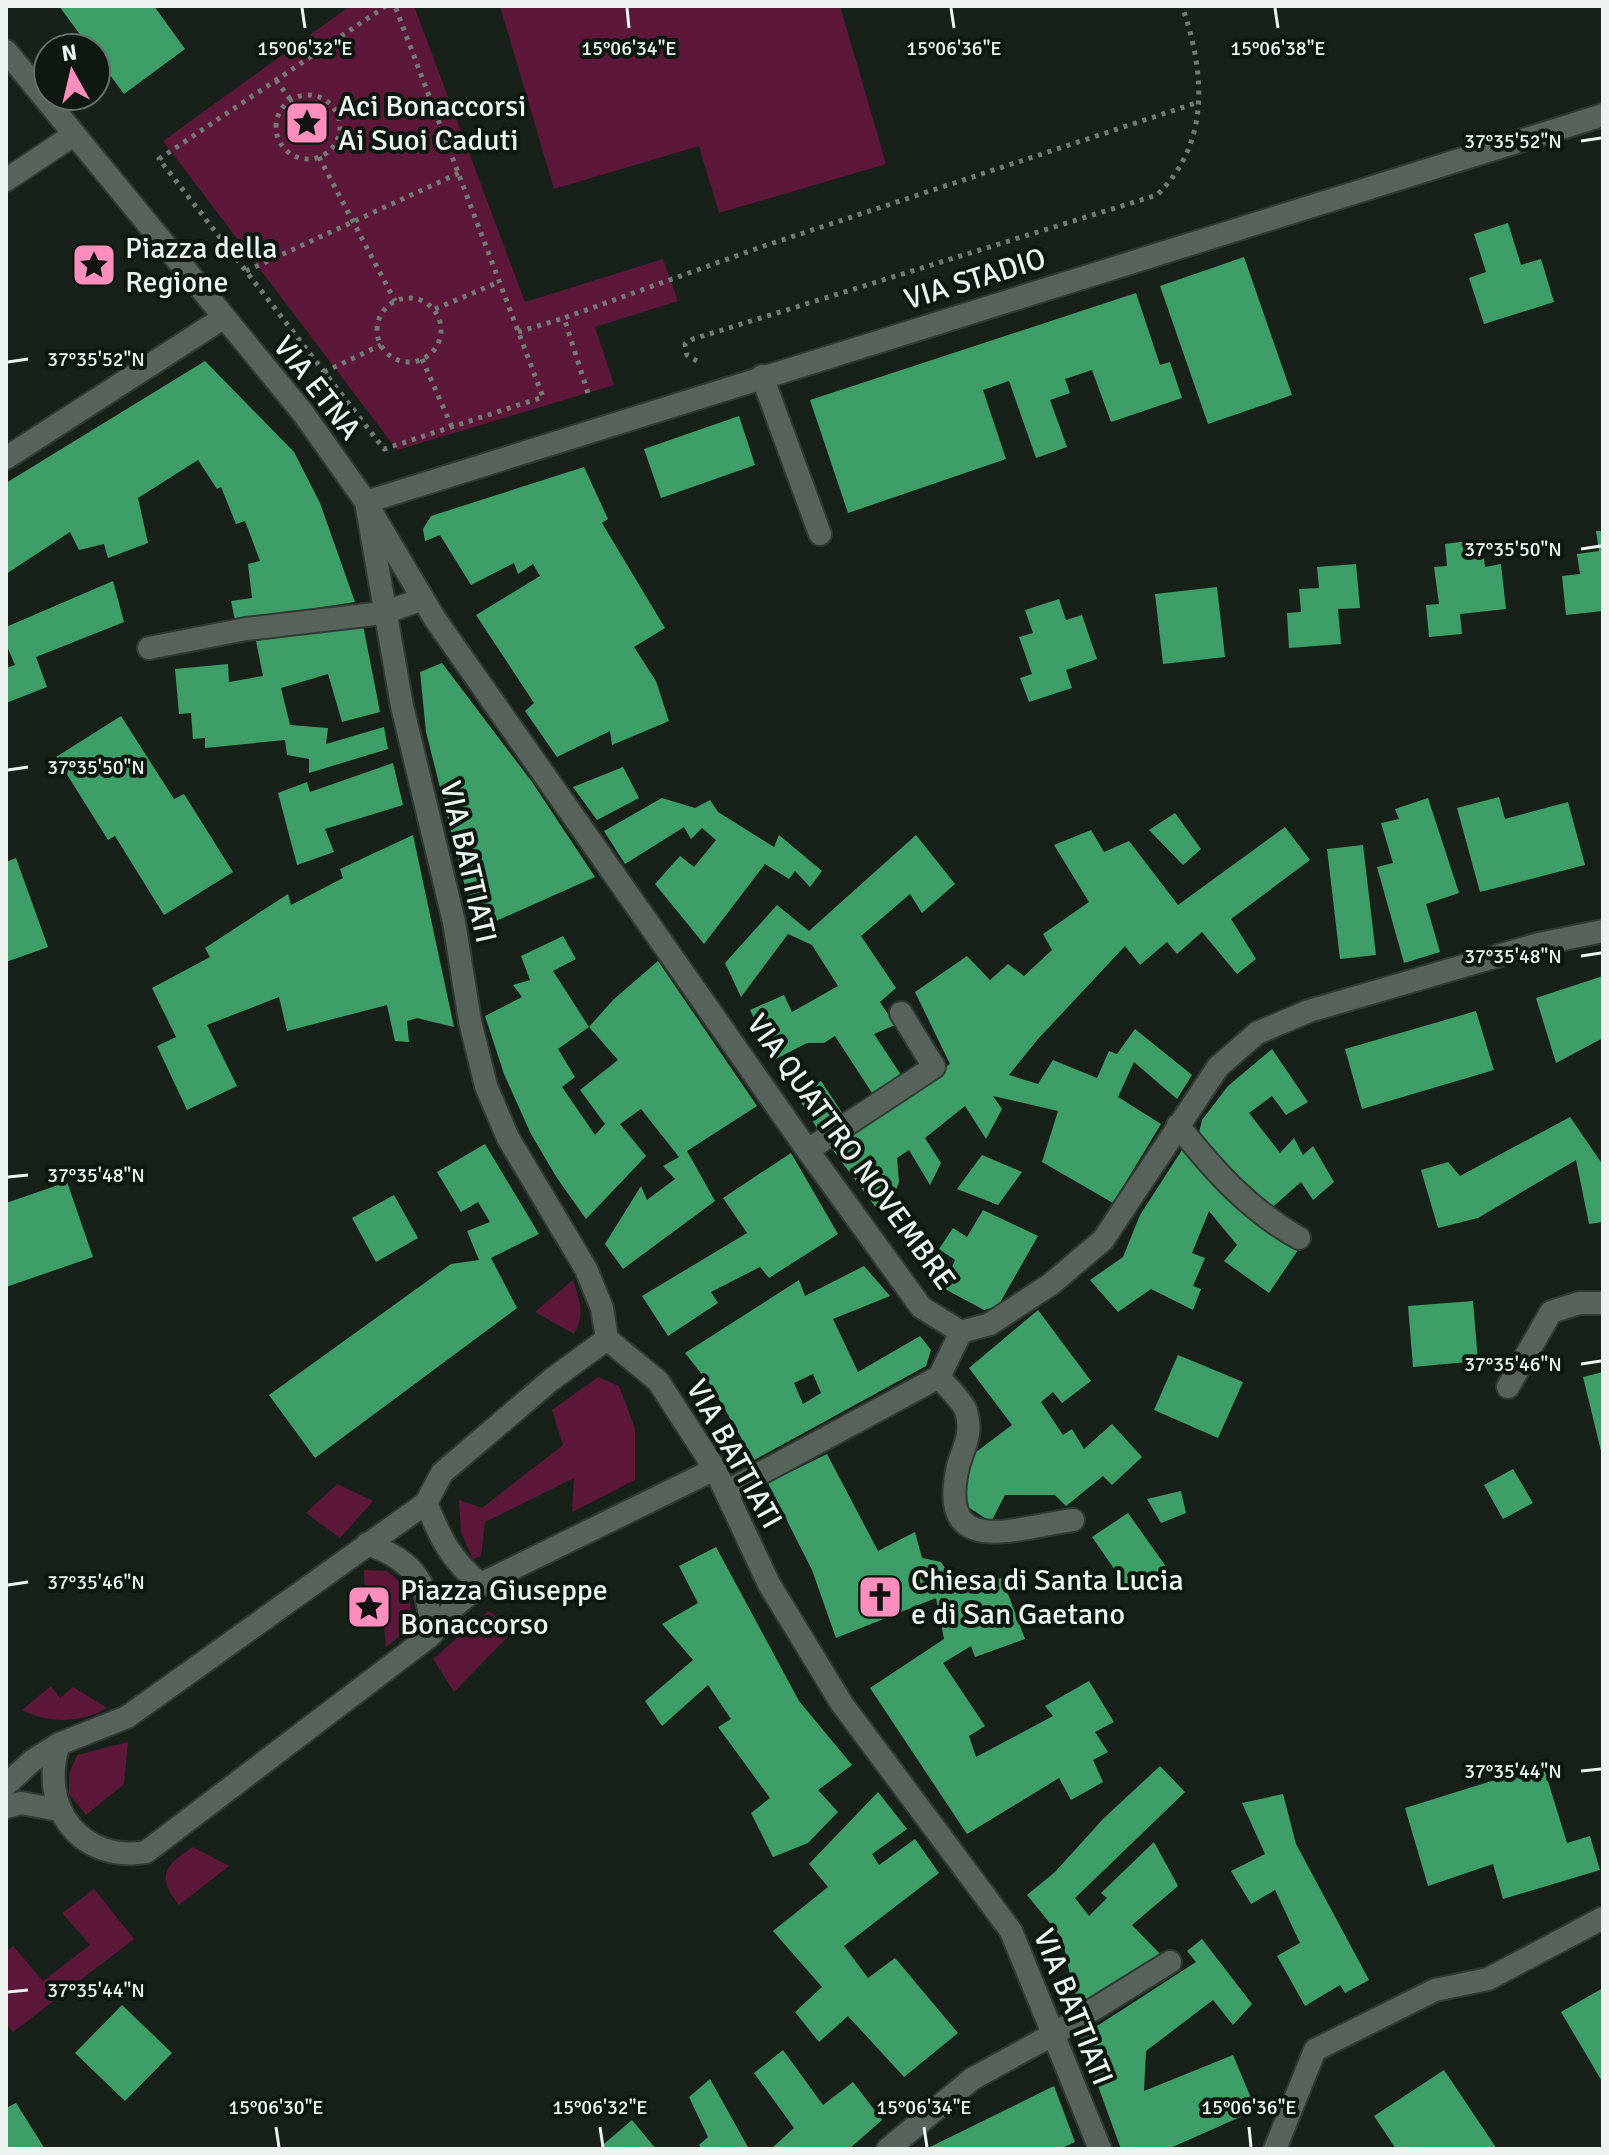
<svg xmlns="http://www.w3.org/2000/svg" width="1609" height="2155" font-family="Signika,sans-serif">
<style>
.green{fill:#5d1839}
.building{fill:#3d9f67;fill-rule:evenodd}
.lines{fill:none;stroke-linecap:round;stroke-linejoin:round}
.minor-casing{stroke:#323a35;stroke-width:26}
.tertiary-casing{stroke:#323a35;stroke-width:26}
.path{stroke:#717a73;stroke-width:5;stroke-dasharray:4 6;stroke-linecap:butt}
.minor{stroke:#57635b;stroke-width:22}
.tertiary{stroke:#57635b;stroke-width:22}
.ticks{fill:none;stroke:#edf4ef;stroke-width:3}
.labels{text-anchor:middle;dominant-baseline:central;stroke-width:8;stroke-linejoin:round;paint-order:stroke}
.poi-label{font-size:30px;fill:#edf4ef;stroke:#0e1811;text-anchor:start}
.street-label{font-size:30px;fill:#edf4ef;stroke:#0e1811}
.ticks-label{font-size:20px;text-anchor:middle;fill:#edf4ef;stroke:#0e1811;stroke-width:8;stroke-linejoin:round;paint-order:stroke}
</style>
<rect width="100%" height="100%" fill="#17211a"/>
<!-- green -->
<path class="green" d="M350 6H414L525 302 663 259 678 301 595 327 614 385 397 450 163 141Z
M500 6H840L886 164 719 213 699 146 554 189Z
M573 1280C580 1300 585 1315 574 1334L535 1312Z
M598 1377 619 1386 635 1429V1480L572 1512 574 1478 485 1522 481 1556 473 1559 461 1532 459 1500 482 1508 563 1445 552 1410Z
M337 1484 373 1501 340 1538 306 1513Z
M364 1570 387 1571 407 1588C415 1617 410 1630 386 1647L383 1611 365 1614Z
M488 1611 517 1627 454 1692 433 1659Z
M51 1686 60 1698 73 1687 107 1708C81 1723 48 1724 22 1710Z
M128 1742 124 1784 86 1815 69 1794V1774L77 1755Z
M193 1847 229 1866 179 1905C156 1876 164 1866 193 1847Z
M94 1889 134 1939 13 2032 6 2023V1951L13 1946 43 1981 90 1945 62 1913Z"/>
<!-- building -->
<path class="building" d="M59 6H154L185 49 124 94 96 56V48H90Z
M1508 223 1521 265 1541 259 1554 302 1484 324 1469 278 1486 272 1474 234Z
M1244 257 1292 395 1208 424 1160 286Z
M1136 293 1160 365 1170 362 1182 398 1111 422 1092 370 1065 379 1070 393 1050 400 1067 447 1036 458 1009 381 983 390 1006 459 848 513 810 400Z
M205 361 294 452 320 503 355 602 235 620 231 601 252 598 248 564 260 561 245 521 236 524 221 487 217 489 198 460 138 498 148 543 108 558 104 544 79 550 70 532 6 574V483Z
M739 416 755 465 661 498 644 449Z
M584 467 608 519 602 523 665 628 634 647 656 681 669 721 612 745 610 731 557 757 525 711 534 703 476 615 540 576 533 564 518 574 514 563 471 585 440 535 425 541 423 529 431 516Z
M1596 531H1603V611L1566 615 1562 576 1580 574 1577 554 1599 551Z
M1482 539 1485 567 1501 564 1506 609 1460 614 1462 634 1429 637 1426 605 1439 604 1434 567 1447 566 1445 544Z
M1356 564 1360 608 1338 609 1341 644 1289 648 1287 613 1301 612 1299 589 1319 588 1317 567Z
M113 581 124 622 36 657 47 687 6 703V668L15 665 6 644V627Z
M1217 587 1225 657 1163 664 1155 594Z
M1059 599 1066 620 1082 615 1097 659 1066 670 1072 688 1029 702 1020 678 1032 674 1019 637 1033 633 1025 610Z
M363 625 380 712 342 722 328 674 281 688 290 725 328 728 326 744 384 727 388 749 309 773V759L287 755 285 740 205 748V738L193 739 191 713 179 714 175 669 228 664 229 682 263 676 256 641Z
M442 663 532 782 595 877 476 930 426 732 420 672Z
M121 716 174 799 184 794 233 872 164 915 115 836 108 840 56 757Z
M393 763 403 805 325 829 334 852 297 865 278 793 307 782 310 792Z
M623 767 639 798 597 820 573 787Z
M1499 797 1505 819 1568 802 1585 865 1480 892 1457 808Z
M662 798 695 808 710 800 718 812 774 847 779 835 822 871 810 887 795 871 789 879 765 864 704 944 655 884 680 856 694 867 716 840 702 828 691 839 684 827 625 864 604 831Z
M1428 798 1459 893 1426 904 1440 952 1404 963 1377 867 1393 863 1381 823 1399 819 1395 809Z
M1175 813 1201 849 1183 865 1149 830Z
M1285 827 1310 860 1231 919 1256 959 1237 974 1202 932 1177 954 1167 942 1140 965 1125 946 1038 1039 1009 1075 1038 1084 1053 1060 1097 1078 1109 1051 1117 1054 1135 1029 1192 1075 1177 1099 1134 1062 1118 1097 1161 1124 1113 1203 1042 1162 1058 1111 993 1096 1002 1109 986 1139 965 1106 925 1138 941 1163 930 1185 909 1150 897 1158 899 1182 892 1200 880 1213 829 1145 950 1064 915 992 967 956 990 980 1008 964 1024 976 1052 950 1043 934 1089 902 1054 845 1091 830 1104 852 1129 841 1178 905Z
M413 835 454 1027 417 1018 407 1021 409 1042 395 1041 387 1005 287 1031 279 997 207 1025 237 1086 187 1110 157 1046 176 1037 152 988 210 957 205 948 288 894 291 905 343 878 340 869Z
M916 835 955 884 922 913 910 894 861 936 896 988 880 1002 895 1025 874 1034 903 1078 874 1096 835 1036 824 1043H807L774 1060 750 1010 784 995 792 1012 838 986 812 945 788 934 741 997 725 963 777 905 809 931Z
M1363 845 1376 955 1340 959 1327 849Z
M16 858 48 947 6 962V862Z
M563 936 576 959 553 971 589 1027 613 1000 658 961 757 1106 687 1151 715 1201 623 1269 605 1244 641 1186 647 1200 675 1179 663 1166 679 1157 641 1109 620 1124 646 1156 586 1219 557 1178 531 1134 504 1074 485 1016 522 997 513 985 530 980 521 956ZM589 1027 618 1060 580 1090 605 1124 595 1135 562 1087 575 1077 558 1049Z
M1603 976V1038L1556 1063 1536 998Z
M1476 1011 1494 1070 1362 1109 1345 1049Z
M1272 1049 1308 1102 1286 1115 1272 1096 1249 1113 1280 1153 1294 1138 1303 1155 1313 1146 1334 1182 1313 1200 1301 1182 1269 1210 1198 1137 1202 1120 1228 1086Z
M821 1081 845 1117 820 1133 797 1096Z
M1570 1117 1603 1165V1222L1589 1224 1576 1160 1478 1218 1438 1228 1421 1170 1448 1162 1460 1176Z
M485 1144 539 1234 491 1258 517 1308 315 1458 269 1395 451 1264 479 1260 467 1231 490 1222 478 1202 461 1212 437 1172Z
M1182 1150 1253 1220 1298 1250 1269 1293 1224 1261 1237 1245 1209 1211 1192 1253 1205 1258 1193 1286 1201 1289 1193 1310 1151 1289 1118 1312 1090 1280 1123 1257 1140 1215Z
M791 1153 838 1234 769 1278 760 1267 711 1292 718 1303 668 1336 642 1296 747 1233 723 1198Z
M982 1155 1022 1172 998 1205 957 1189Z
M67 1182 93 1257 6 1287V1203Z
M394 1195 418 1238 376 1262 352 1218Z
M983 1210 1038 1236 998 1306 984 1310 943 1288 955 1260 939 1249 953 1228 967 1237Z
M864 1266 890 1296 833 1319 858 1372 920 1336 931 1350 926 1366 754 1460 712 1387 685 1353 799 1280 805 1296ZM813 1374 821 1393 803 1404 794 1383Z
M1473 1301 1478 1361 1413 1367 1408 1306Z
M1038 1310 1091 1381 1062 1403 1053 1392 1041 1402 1063 1435 1072 1429 1084 1449 1112 1424 1142 1457 1112 1485 1103 1476 1066 1506 1055 1495H1005L991 1522 968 1507 963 1492 967 1468 976 1452 1012 1425 969 1368Z
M1178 1355 1243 1382 1218 1438 1154 1410Z
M1603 1372V1455H1602L1583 1377Z
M827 1454 878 1551 915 1532 922 1558 941 1562 949 1574 946 1589 1002 1578 1025 1639 975 1657 971 1646 943 1663 985 1726 969 1736 976 1757 1053 1716 1045 1706 1089 1681 1114 1722 1095 1732 1108 1752 1093 1760 1103 1782 1071 1800 1059 1778 967 1834 870 1688 944 1639 936 1598 836 1638 812 1570 768 1483Z
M1513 1469 1533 1503 1503 1519 1484 1485Z
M1181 1491 1186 1513 1161 1523 1147 1499Z
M1128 1513 1167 1568 1131 1593 1092 1537Z
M716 1547 799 1701 852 1765 818 1790 838 1812 808 1843 773 1857 751 1813 770 1798 718 1727 731 1719 708 1685 662 1726 645 1701 693 1660 662 1624 698 1603 679 1566Z
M1543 1765 1567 1843 1590 1836 1600 1870 1503 1899 1493 1864 1428 1886 1405 1808Z
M1160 1766 1185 1792 1075 1898 1089 1916 1107 1898 1101 1893 1154 1842 1178 1886 1132 1925 1162 1956 1122 1988 1077 2006 1062 1938 1027 1895 1055 1872 1103 1819Z
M878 1792 907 1829 872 1854 879 1865 915 1839 939 1873 844 1946 868 1978 895 1958 958 2033 904 2077 848 2016 819 2042 795 2012 822 1987 773 1931 828 1887 809 1864Z
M1283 1794 1296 1844 1369 1980 1345 1993 1340 1985 1305 2006 1277 1956 1300 1943 1275 1890 1251 1904 1231 1871 1265 1854 1242 1803Z
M1202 1939 1252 2004 1233 2025 1213 2000 1146 2051 1144 2091 1233 2055 1256 2110 1168 2149H1121L1080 2037 1196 1962 1187 1951Z
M1603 1988V2083L1561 2012Z
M122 2005 172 2053 125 2101 75 2053Z
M783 2050 823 2105 853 2082 882 2120 849 2149H771L794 2128 754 2073Z
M1444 2070 1497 2149H1396L1374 2116Z
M710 2079 749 2149H702L699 2145 708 2137 689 2097Z
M1054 2086 1075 2142 1060 2149H926Z
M16 2103 45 2149H6V2108Z
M632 2120 656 2149H598Z"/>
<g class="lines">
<!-- minor casing -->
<g class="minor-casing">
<path id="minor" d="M6 180 72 136
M762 376 820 534
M6 458 223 318
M369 508 435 619 806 1148 921 1307 961 1332 990 1324 1051 1284 1103 1240 1218 1067 1257 1033 1309 1011 1539 944 1603 931
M149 648 246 629 383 613 423 599
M1178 1125C1213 1170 1249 1210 1299 1238
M808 1150 934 1067 901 1013
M939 1377C947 1387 962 1400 966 1411 974 1436 961 1450 957 1471 939 1560 1018 1527 1073 1520
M1508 1387 1551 1312 1579 1303H1603
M726 1492 939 1377 961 1332
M426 1503C440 1537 451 1561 481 1584
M367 1544C415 1560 432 1586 430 1636
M59 1744C38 1806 80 1863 146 1852L430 1636 454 1607 481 1584 715 1469
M6 1785 32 1761 59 1744 127 1717 426 1503 442 1473 551 1380 607 1339
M6 1807 21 1803 59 1810
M1052 2035 1170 1962
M1275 2149 1315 2050 1435 1990 1488 1979 1603 1918"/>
</g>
<!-- tertiary casing -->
<g class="tertiary-casing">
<path id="tertiary" d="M6 51 303 413 366 502 402 706 454 922 470 1021 486 1086 508 1138 586 1269 602 1308 607 1339 658 1381 715 1469 769 1584 842 1704 1011 1931 1100 2149
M366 502 1603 115
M888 2149 972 2079 1052 2035"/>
</g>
<!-- path -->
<path class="path" d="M386 6 159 159 384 449 543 397 395 6
M276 80 290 99
M276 127a32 32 0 1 1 64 0a32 32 0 1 1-64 0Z
M319 157 395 301
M246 271 459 173
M377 330a32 32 0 1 1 64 0a32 32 0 1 1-64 0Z
M435 309 499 282
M518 332 564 318
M422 359 452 427
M697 361 687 355 685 344 693 339 1157 195C1211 142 1205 72 1182 6
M324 372 381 345
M588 393 564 318 761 247 1199 102"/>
<!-- minor -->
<use href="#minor" class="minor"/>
<!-- tertiary -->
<use href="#tertiary" class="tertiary"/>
</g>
<!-- ticks -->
<path class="ticks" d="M302 8 305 28M627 8 629 28M951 8 954 28M1275 8 1278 28M1581 141 1601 138M8 362 28 359M1581 549 1601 546M8 770 28 767M1581 956 1601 953M8 1177 28 1175M1581 1364 1601 1361M8 1585 28 1582M1581 1771 1601 1769M8 1992 28 1990M276 2127 279 2147M600 2127 603 2147M924 2127 927 2147M1249 2127 1251 2147"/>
<!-- icons -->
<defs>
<g id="sight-square" transform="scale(2.3)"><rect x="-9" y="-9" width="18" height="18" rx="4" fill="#fe8ebc" stroke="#0e1811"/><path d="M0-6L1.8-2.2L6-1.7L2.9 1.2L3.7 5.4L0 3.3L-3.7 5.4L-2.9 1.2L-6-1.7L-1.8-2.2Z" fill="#111"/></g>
<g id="church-square" transform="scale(2.3)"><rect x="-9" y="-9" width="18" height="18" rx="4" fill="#fe8ebc" stroke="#0e1811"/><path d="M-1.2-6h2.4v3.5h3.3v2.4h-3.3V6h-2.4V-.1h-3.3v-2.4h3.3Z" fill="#111"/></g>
</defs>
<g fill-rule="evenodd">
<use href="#sight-square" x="307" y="123"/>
<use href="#sight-square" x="94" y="265"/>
<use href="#church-square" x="880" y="1597"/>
<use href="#sight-square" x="369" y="1607"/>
</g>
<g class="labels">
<!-- poi labels -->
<g class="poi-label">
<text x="338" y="106">Aci Bonaccorsi<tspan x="338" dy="34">Ai Suoi Caduti</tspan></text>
<text x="125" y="248">Piazza della<tspan x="125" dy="34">Regione</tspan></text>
<text x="911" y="1580">Chiesa di Santa Lucia<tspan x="911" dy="34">e di San Gaetano</tspan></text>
<text x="400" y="1590">Piazza Giuseppe<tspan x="400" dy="34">Bonaccorso</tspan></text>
</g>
<!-- street labels -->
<g class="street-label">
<text transform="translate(975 279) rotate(-17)">VIA STADIO</text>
<text transform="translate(317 388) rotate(52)">VIA ETNA</text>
<text transform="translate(468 862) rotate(77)">VIA BATTIATI</text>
<text transform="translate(851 1152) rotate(54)">VIA QUATTRO NOVEMBRE</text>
<text transform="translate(734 1454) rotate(61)">VIA BATTIATI</text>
<text transform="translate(1073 2007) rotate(68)">VIA BATTIATI</text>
</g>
</g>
<g class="ticks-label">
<text x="305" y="55">15°06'32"E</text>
<text x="629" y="55">15°06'34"E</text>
<text x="954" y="55">15°06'36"E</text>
<text x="1278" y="55">15°06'38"E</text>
<text x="1513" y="148">37°35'52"N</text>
<text x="96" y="366">37°35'52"N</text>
<text x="1513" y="556">37°35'50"N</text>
<text x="96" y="774">37°35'50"N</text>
<text x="1513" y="963">37°35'48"N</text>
<text x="96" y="1182">37°35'48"N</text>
<text x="1513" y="1371">37°35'46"N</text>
<text x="96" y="1589">37°35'46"N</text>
<text x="1513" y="1778">37°35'44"N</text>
<text x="96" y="1997">37°35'44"N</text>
<text x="276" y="2114">15°06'30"E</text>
<text x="600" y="2114">15°06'32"E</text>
<text x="924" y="2114">15°06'34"E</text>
<text x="1249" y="2114">15°06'36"E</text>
</g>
<!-- border -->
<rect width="1609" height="2155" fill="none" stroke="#edf4ef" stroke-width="16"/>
<!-- north arrow -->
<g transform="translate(72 72) rotate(352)"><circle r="38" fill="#0e1811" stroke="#67706a" stroke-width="2"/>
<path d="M0-6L14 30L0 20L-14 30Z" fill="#fe8ebc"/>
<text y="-12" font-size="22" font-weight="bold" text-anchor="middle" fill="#edf4ef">N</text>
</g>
</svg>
